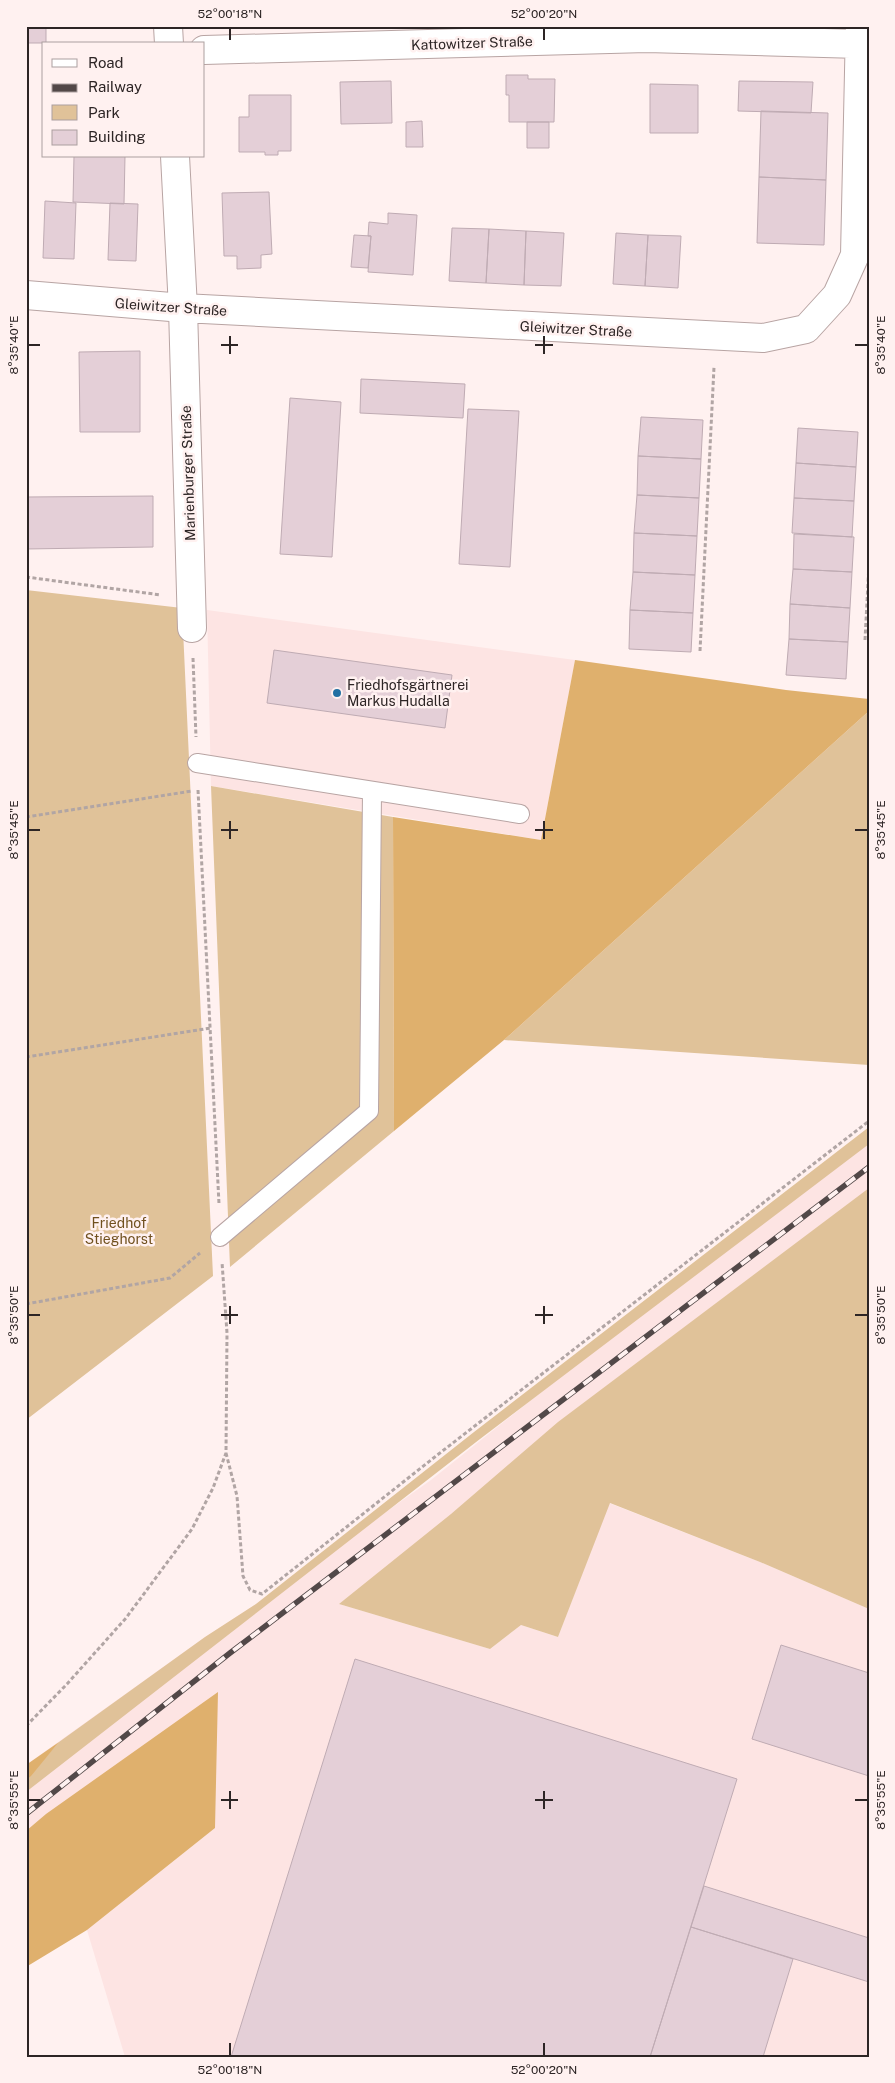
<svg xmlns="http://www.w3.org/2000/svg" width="895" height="2083" font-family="'Public Sans',sans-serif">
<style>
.built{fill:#fde4e3}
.green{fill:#e0c299}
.forest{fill:#dfb06d}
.building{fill:#e4cfd7;stroke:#bfabb3}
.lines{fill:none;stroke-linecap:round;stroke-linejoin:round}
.service-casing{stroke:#b8a4a3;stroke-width:20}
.minor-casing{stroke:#b8a4a3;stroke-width:30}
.path{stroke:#b1a5a4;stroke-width:3;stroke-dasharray:4 2.5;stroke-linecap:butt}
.service{stroke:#fff;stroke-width:18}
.minor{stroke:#fff;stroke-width:28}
.rail-casing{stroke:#524848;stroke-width:5.5}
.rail{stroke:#fff1f0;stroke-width:4;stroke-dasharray:11;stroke-linecap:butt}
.ticks{fill:none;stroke:#2d2525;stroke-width:2}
.poi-dot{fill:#2270a3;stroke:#fff1f0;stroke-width:2}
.labels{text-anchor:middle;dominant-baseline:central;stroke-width:5;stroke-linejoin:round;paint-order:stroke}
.street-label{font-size:14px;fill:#2d2525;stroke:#fff1f0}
.poi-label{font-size:14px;fill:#2d2525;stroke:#fff1f0;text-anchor:start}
.park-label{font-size:14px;fill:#70501e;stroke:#fff1f0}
.neatline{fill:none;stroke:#2d2525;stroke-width:2}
.ticks-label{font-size:12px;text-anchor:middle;fill:#2d2525}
</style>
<rect width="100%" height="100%" fill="#fff1f0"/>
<!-- built -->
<path class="built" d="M207 610 575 660 541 840 211 786Z
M869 1130V1210L339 1604 490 1649 521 1625 558 1637 609 1503 760 1562 869 1609V2057H125L87 1930 215 1828 26 1874V1765L205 1637 256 1604 431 1480Z"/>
<!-- green -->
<path class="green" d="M26 590 182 608 213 1276 26 1420Z
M869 711V1065L504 1040Z
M211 786 393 817 394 1131 230 1267Z
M869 1127V1144L480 1439 26 1792V1780L59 1742 205 1637 256 1604 474 1432Z
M869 1188V1609L760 1562 610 1503 558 1637 521 1625 490 1649 339 1604 451 1514 558 1422Z"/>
<!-- forest -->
<path class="forest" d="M575 660 786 690 869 699V711L504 1040 394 1131 393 817 541 840Z
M218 1692 215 1828 87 1930 26 1967V1831L46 1814Z
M59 1742 31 1776 26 1780V1765Z"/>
<!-- building -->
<path class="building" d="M26 26H46V43H26Z
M506 75H528V79H555L554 122H509V95H506Z
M391 81 392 123 341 124 340 82Z
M739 81 813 82 811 113 738 111Z
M26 82 28 112H26Z
M650 84 698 85V133H650Z
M249 95H291V151H278V155H265V152H239V117H249Z
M761 111 828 113 826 180 759 177Z
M422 121 423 147H406V122Z
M527 122H549V148H527Z
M74 156H125L124 204 73 202Z
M759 177 826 180 824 245 757 243Z
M269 192 272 254 261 255V268L237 269V256H224L222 193Z
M45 201 76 203 74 259 43 258Z
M110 203 138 204 136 261 108 260Z
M388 213 417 215 413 275 368 272 371 236H368L369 222 388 224Z
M452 228 489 229 486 283 449 281Z
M489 229 526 231 524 285 486 283Z
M526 231 564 233 561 286 524 285Z
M616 233 648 235 645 286 613 284Z
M354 235 371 236 368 268 351 267Z
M648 235 681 236 678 288 645 286Z
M140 351V432H80L79 352Z
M361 379 465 384 463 418 360 413Z
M290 398 341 402 332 557 280 554Z
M468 409 519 411 510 567 459 564Z
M641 417 703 420 701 459 638 456Z
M798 428 858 432 856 467 796 463Z
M638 456 701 459 699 498 637 495Z
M796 463 856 467 854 501 794 498Z
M637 495 699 498 697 536 634 533Z
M153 496V547L26 549V497Z
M794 498 854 501 852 537 792 533Z
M634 533 697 536 695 575 633 572Z
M794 534 854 537 852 572 793 569Z
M793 569 852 572 850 608 790 604Z
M633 572 695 575 693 613 630 610Z
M790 604 850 608 848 642 789 639Z
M630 610 693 613 691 652 629 649Z
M789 639 848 642 846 679 786 675Z
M274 650 452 675 445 728 267 703Z
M781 1645 869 1673V1776L752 1739Z
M355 1659 737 1779 650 2057H231Z
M704 1886 869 1938V1982L691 1927Z
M691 1927 793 1959 763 2057H650Z"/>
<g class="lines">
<!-- service casing -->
<g class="service-casing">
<path id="service" d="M197 763 520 814
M220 1237 369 1111 372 791"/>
</g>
<!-- minor casing -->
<g class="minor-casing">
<path id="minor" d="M168 26 169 44
M204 50 647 38 859 44
M175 156 183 308 192 628
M26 295 183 308 763 338 806 329 837 295 855 255 860 26"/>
</g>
<!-- path -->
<path class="path" d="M26 577 161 595
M865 640 869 564
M700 651 714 367
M193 658 196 737
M198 790 219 1204
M26 817 192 791
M26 1057 211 1028
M26 1304 170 1278 200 1253
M226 1453 237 1496 243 1576 250 1590 262 1594 436 1456 869 1121
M26 1726 67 1684 126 1618 192 1529 213 1488 226 1453 227 1333 222 1262"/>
<!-- service -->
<use href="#service" class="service"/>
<!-- minor -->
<use href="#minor" class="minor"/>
<!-- rail casing -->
<g class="rail-casing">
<path id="rail" d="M26 1814 230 1653 869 1167"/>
</g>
<!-- rail -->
<use href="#rail" class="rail"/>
</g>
<!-- ticks -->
<path class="ticks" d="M230 28V40M544 28V40M230 336V354M544 336V354M28 345H40M221 345H238M535 345H553M855 345H868M230 821V839M544 821V839M28 830H40M221 830H238M535 830H553M855 830H868M230 1306V1324M544 1306V1324M28 1315H40M221 1315H238M535 1315H553M855 1315H868M230 1791V1809M544 1791V1809M28 1800H40M221 1800H238M535 1800H553M855 1800H868M230 2043V2056M544 2043V2056"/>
<!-- markers -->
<circle class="poi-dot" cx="337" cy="693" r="5"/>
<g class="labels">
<!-- street labels -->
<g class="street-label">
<text transform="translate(472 43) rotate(-2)">Kattowitzer Straße</text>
<text transform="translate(171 307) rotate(4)">Gleiwitzer Straße</text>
<text transform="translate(576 329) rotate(3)">Gleiwitzer Straße</text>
<text transform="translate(188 473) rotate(-92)">Marienburger Straße</text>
</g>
<!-- poi labels -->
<g class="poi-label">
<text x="347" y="685">Friedhofsgärtnerei<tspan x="347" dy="16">Markus Hudalla</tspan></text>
</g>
<!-- park labels -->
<g class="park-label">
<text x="119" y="1223">Friedhof<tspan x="119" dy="16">Stieghorst</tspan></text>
</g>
</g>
<!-- border -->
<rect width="895" height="2083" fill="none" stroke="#fff1f0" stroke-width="55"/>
<!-- legend -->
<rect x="42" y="42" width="162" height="115" fill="#fff1f0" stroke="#ab9f9f"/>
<rect x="52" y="59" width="25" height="8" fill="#ffffff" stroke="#ab9f9f"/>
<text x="88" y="68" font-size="15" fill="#2d2525">Road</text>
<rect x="52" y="84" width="25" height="8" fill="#524848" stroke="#ab9f9f"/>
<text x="88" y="92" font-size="15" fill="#2d2525">Railway</text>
<rect x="52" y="105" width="25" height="15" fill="#e0c299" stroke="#ab9f9f"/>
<text x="88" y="118" font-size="15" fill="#2d2525">Park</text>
<rect x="52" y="130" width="25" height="15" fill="#e4cfd7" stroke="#ab9f9f"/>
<text x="88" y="142" font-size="15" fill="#2d2525">Building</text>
<rect x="28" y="28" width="840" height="2028" class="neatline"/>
<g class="ticks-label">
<text x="230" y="18">52°00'18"N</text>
<text x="544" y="18">52°00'20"N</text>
<text transform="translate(881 345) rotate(-90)" y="4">8°35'40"E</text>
<text transform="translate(14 345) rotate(-90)" y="4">8°35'40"E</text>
<text transform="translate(881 830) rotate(-90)" y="4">8°35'45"E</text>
<text transform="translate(14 830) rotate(-90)" y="4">8°35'45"E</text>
<text transform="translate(14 1315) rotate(-90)" y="4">8°35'50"E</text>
<text transform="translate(881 1315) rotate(-90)" y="4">8°35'50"E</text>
<text transform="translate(14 1800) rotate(-90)" y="4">8°35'55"E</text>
<text transform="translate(881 1800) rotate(-90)" y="4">8°35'55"E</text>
<text x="230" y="2074">52°00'18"N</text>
<text x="544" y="2074">52°00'20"N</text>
</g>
</svg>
